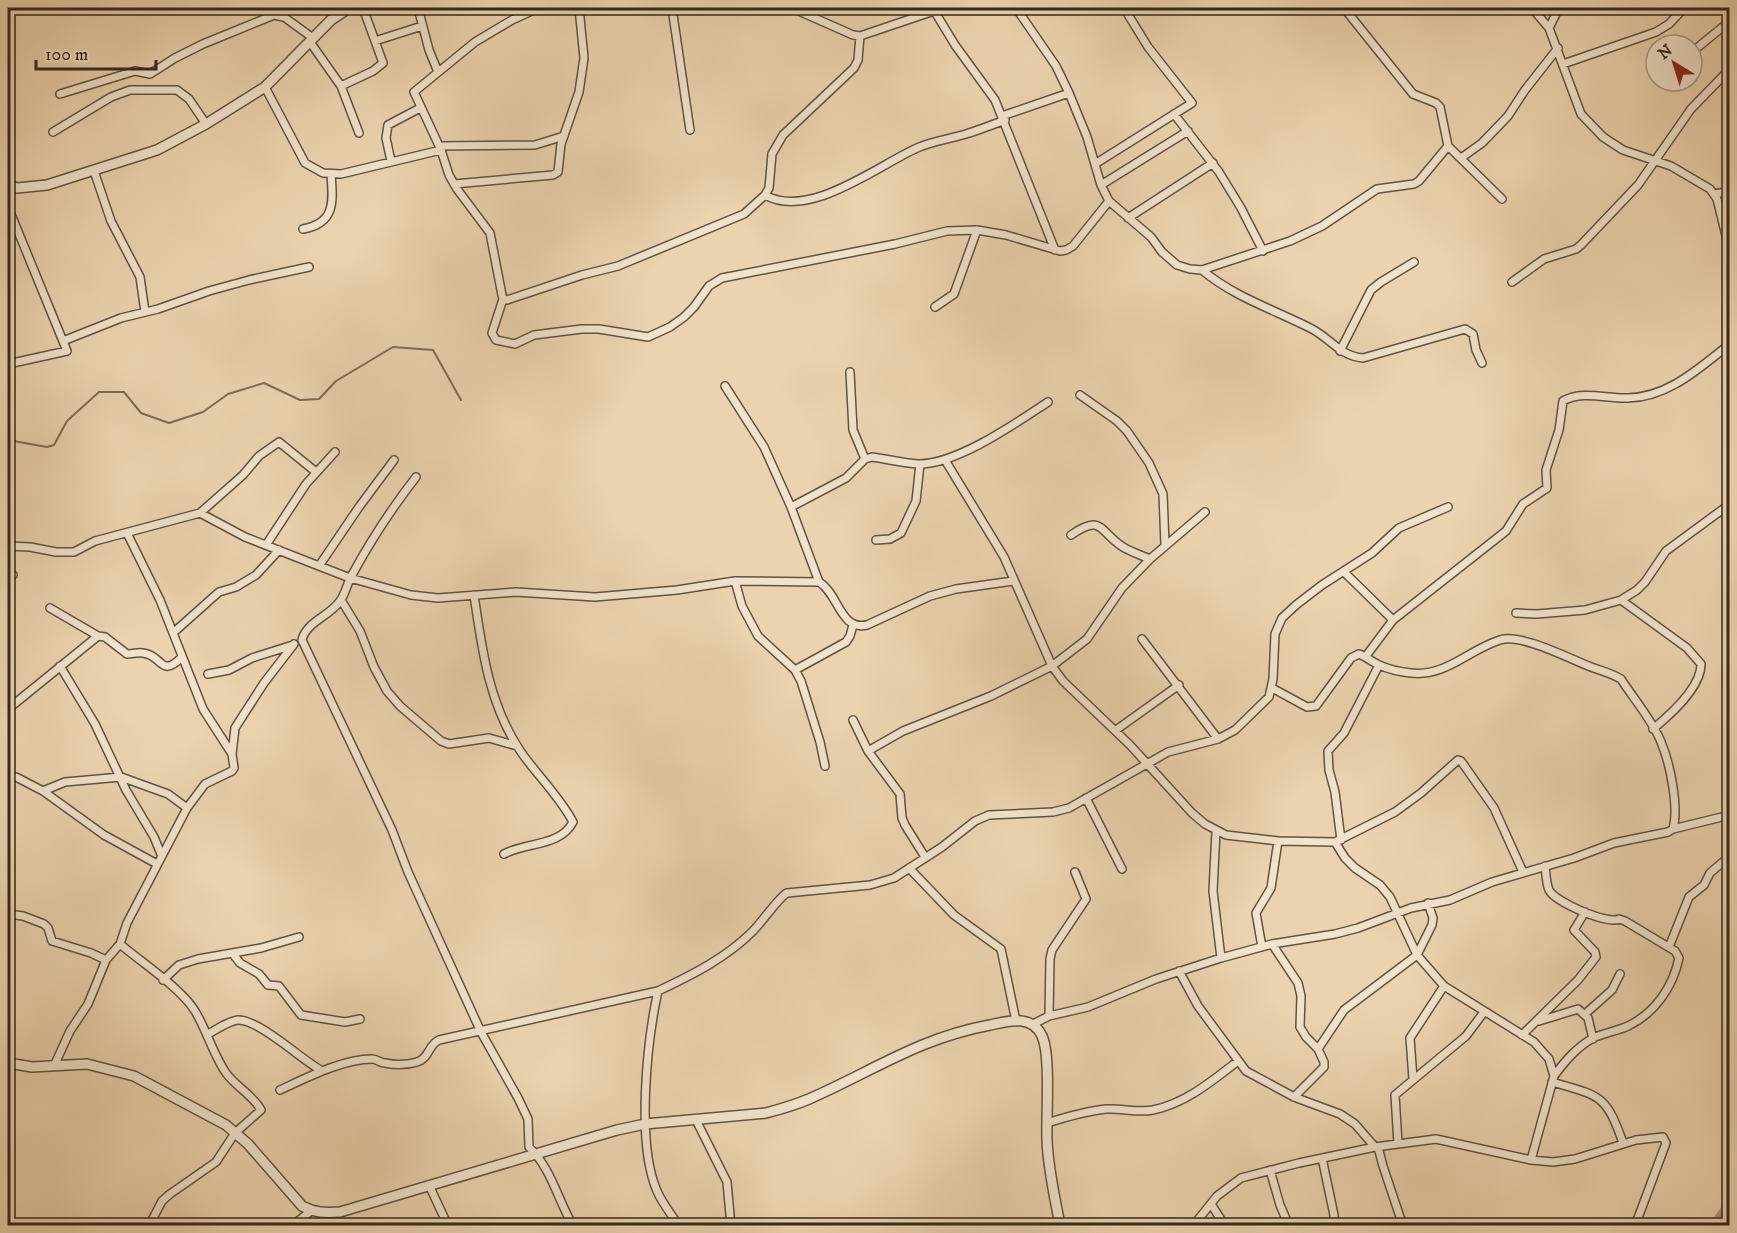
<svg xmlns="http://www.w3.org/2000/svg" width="1737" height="1233" font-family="'IM FELL DW Pica',serif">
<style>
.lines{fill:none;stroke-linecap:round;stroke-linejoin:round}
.stream{stroke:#7d6b58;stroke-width:2}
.river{stroke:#ad997e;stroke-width:15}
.minor-casing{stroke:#625243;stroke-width:10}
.tertiary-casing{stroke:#625243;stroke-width:12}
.minor{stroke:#f2e2cb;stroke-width:7}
.tertiary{stroke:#f2e2cb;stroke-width:9}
</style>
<rect width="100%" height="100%" fill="#ebd3af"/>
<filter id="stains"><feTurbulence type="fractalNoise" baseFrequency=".00333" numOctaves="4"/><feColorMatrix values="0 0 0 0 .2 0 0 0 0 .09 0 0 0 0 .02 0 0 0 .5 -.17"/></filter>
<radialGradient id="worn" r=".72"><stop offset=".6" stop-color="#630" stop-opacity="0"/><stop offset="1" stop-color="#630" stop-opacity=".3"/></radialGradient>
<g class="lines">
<!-- stream -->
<path class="stream" d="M8 440 47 447 54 445 67 421 99 392H124L141 413 169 423 203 412 228 394 264 383 300 400 319 399 336 381 393 347 433 350 461 400"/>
<!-- river -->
<path class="river" d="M1717 1226 1730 1208"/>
<!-- minor casing -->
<g class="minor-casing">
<path id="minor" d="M418 8 429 50 438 72
M538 8 512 20 475 42 414 92 441 150 449 175 457 189 490 233 502 295 503 299 507 300 582 275 618 266 744 214 765 195 769 188 772 154 783 135 854 68 858 60 860 36
M672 8 690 130
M765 8H783
M792 8 853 35 860 36 943 8
M1016 8 1056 66 1069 93 1087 137 1101 185 1109 201 1151 237 1162 252 1177 265 1190 269 1202 270 1290 241 1322 226 1377 189 1414 184 1419 181 1448 146 1440 107 1436 103 1413 94 1344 8
M1532 8 1549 28 1581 114 1603 137 1623 150 1671 166 1710 189 1717 199 1730 252
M935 12 955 45 995 100 1055 250
M1127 12 1135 8
M1549 28 1559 8
M375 41 422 26
M310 42 341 86 359 133
M1692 52 1730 21
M1563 64 1656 32 1669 24 1684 8
M341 86 373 71 383 63 363 8
M265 87 305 163 323 173 341 174 441 150
M60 94 135 71 150 74 175 58 203 44 274 15 284 17 313 38
M1174 114 1219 172 1241 208 1263 251
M1002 116 1069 93
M53 132 111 97 130 90H177L189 99 206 124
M439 146 535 145 564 136
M1448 146 1502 199
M1461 158 1482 143 1508 116 1525 90 1558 48
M391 161 386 138 388 125 420 108
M1095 164 1192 103 1148 47 1124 8
M94 171 111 221 140 277 145 312
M454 184 553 175 558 172 561 144 579 92 584 58 579 8
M1101 185 1188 131
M1715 194 1730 191
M765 195C809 220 877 166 917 148 932 141 950 139 966 134 979 130 992 125 1005 120
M8 207 67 351 8 364
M1128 218 1213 163
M303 229C336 223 333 201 331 174
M1202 270C1234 297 1275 310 1312 329 1331 339 1340 356 1363 358L1465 329 1473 334 1476 350 1482 363
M1512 282 1544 259 1576 249 1581 245 1638 185 1691 109 1726 73
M503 299 492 333 496 340 515 344 534 335 582 329H599L648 337 670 327 684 317 694 307 709 286 722 278 895 244 947 231 977 230 1006 235 1060 251 1066 250 1073 246 1109 201
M935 307 954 294 977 230
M63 341 121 318 158 309 209 291 249 280 309 267
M1340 351 1371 290 1381 282 1414 262
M850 372 853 430 865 459
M725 386 764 447 791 507 819 582
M1080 395 1117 421 1127 431 1149 463 1163 494 1165 545
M945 460 1004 557 1052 666 1063 681 1130 745 1192 813 1205 824 1226 835 1278 841 1335 842 1395 812 1421 793 1458 760 1461 761 1494 808 1523 872
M416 477C392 508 371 540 352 575 347 583 346 593 340 601 330 616 306 622 302 640L392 830 408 872 481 1032 518 1098 528 1119 529 1147C551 1168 558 1200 573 1226
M791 507 846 478 865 459 872 457C887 459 903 463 918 464 956 465 1016 423 1048 402
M200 513 243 475 259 456 279 442 316 472
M127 533 160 600 203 709 232 754
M1071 535C1103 513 1099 532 1123 547 1131 552 1141 555 1150 559
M876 540 890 539 901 533 916 501 920 464
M266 545 306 484 335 452
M8 546 30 547 56 552H74L95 541 200 513 245 537 319 566 350 578 411 595 438 598 516 592 595 597 677 590 735 581 819 582C839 594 840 631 867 625L930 596 956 589 1013 581
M319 566 359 507 394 460
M1344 572 1393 620
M8 575H13
M735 581 742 606 758 636 795 670 801 681 820 742 825 766
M474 595C482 650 489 705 521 752 537 775 560 797 573 822 560 847 526 842 504 854
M341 600 360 631 374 667 387 691 400 706 441 741 449 744 489 738 517 746
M1621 600 1687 648 1701 664C1701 688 1670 715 1653 729
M50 608 98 636
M1516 613 1537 614 1585 610 1621 600 1637 590 1645 582 1666 551 1730 504
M173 633 219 592 236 587 256 575 279 550
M1142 639 1218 739
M1366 656 1393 620 1506 531 1523 504 1547 488 1546 470 1559 430 1563 401C1583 390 1606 399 1628 398 1669 397 1699 368 1730 344
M60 666 95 724 126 790 154 837 161 854
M795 670 846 642 850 636 853 625
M208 674 229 670 252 658 293 645
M8 709 98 636 105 637 127 654C132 654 138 652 143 653 163 655 160 679 182 657
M853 720 868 751 900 794 902 818 905 825 925 857
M1116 730 1179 685
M868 751 903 731 991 696 1052 666 1087 639 1122 588 1150 559 1205 512
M16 777 43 791 104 835 157 864
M43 791 65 782 121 777 168 794 187 808
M1086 798 1122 869
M1673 829 1730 815
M1216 831 1213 891 1221 958
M1341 840 1335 792 1329 770 1328 751 1344 733 1379 665
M1335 842 1345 858 1355 868 1380 885 1390 897 1417 955 1444 986 1534 1042 1549 1059 1554 1076 1531 1160
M1545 866C1546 873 1546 883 1549 890 1555 902 1608 925 1619 919L1625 921 1675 951 1679 958C1673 987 1655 1013 1628 1026 1617 1031 1604 1033 1593 1038 1576 1048 1565 1061 1554 1076
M909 868 954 915 1001 949 1016 1021
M8 914 23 916 44 924 48 928 52 941 91 953 106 960
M120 944C141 962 181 988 195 1011 207 1031 213 1054 226 1073 236 1087 253 1095 261 1110L235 1133 216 1162 170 1194 162 1201 149 1226
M1272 944 1298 983 1301 996 1300 1027 1306 1037 1318 1049
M1262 947 1256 913 1271 888 1278 841
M1669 947 1689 897 1704 885 1710 873 1730 856
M233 954 240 963 259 974 268 985 279 986 301 1015 345 1022 360 1019
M1179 971 1198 1006 1246 1071 1294 1097 1340 1114 1355 1124 1375 1147
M163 980 179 965 198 959 261 948 299 937
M658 991C647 1041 636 1143 657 1191 662 1203 671 1214 679 1226
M1585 1014 1612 990 1620 974
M1049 1016 1050 959 1052 950 1086 899 1075 872
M1539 1021 1578 1009 1588 1018 1593 1039
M1033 1024 1049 1016 1088 1007 1156 979 1221 958 1272 944 1335 934 1358 928 1411 908 1450 900 1492 882 1574 858 1614 843 1668 832 1673 829C1679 807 1670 763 1661 742 1653 721 1633 698 1621 679 1611 673 1602 671 1591 667 1570 659 1521 633 1500 640 1468 650 1446 677 1411 673 1401 672 1388 669 1379 665 1372 662 1367 657 1359 654L1351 658 1316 706 1307 707 1272 688
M208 1034C216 1030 228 1021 238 1020 258 1019 302 1060 322 1071
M1522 1035 1578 980 1596 957 1595 952 1574 930 1585 912
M54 1066 70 1031 88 1004 106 960 120 944 127 923 187 808 205 784 232 771 234 768 232 754 235 728 264 683 294 644
M1413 1079 1410 1038 1444 986
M1552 1082C1600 1096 1606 1094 1623 1143
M280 1090C306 1078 343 1059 372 1059 377 1059 380 1063 385 1063 394 1065 407 1065 417 1062 429 1059 428 1045 439 1040L658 991C692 975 726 958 753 931 762 922 779 897 787 893L870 885 894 878 942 847 975 821 989 815 1053 812 1069 808 1168 752 1218 739 1235 730 1269 697 1273 679 1275 634 1282 618 1296 605 1322 585 1372 553 1399 528 1448 507
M1294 1097 1324 1067V1062L1318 1049 1344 1010 1417 955 1432 925 1433 918 1428 903
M696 1120 727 1182 731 1226
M1047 1123C1066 1117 1086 1111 1106 1109 1122 1108 1137 1113 1153 1110 1186 1103 1212 1081 1238 1061
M1398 1144 1395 1095 1466 1036 1484 1012
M1378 1147 1383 1166 1403 1226
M1322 1158 1334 1215V1226
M1270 1170 1280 1205 1289 1226
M429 1185 448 1226
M1211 1204 1225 1226
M292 1226 311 1211
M1193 1226 1217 1196 1241 1178 1299 1163 1375 1147 1436 1139 1531 1160 1553 1162 1575 1159 1636 1140 1663 1137 1666 1143 1635 1226"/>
</g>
<!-- tertiary casing -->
<g class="tertiary-casing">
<path id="tertiary" d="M8 185 17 188 47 185 157 150 206 124 265 87 331 20 349 8
M8 1063 32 1067 87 1064 134 1076 226 1125 248 1144 302 1206C315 1213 325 1213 340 1212L617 1130 645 1124 766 1113C781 1109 795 1105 809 1099 873 1071 919 1038 990 1025 1008 1021 1032 1014 1042 1036 1051 1056 1046 1115 1047 1140 1048 1169 1055 1197 1060 1226"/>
</g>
<!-- minor -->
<use href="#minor" class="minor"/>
<!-- tertiary -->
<use href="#tertiary" class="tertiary"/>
</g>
<!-- margin -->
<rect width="1737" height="1233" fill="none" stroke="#ebd3af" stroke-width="30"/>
<rect x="9" y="9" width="1719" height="1215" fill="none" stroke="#35271f" stroke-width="3"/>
<rect x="15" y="15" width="1707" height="1203" fill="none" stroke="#35271f" stroke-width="1.5"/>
<!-- north arrow -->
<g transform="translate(1674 63) rotate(322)"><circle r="28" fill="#f2e2cb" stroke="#a69786" stroke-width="1.5"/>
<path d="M0-4.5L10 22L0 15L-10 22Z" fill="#8f2418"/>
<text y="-9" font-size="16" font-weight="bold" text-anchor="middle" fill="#35271f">N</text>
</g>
<!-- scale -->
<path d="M36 60v9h120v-9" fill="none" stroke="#35271f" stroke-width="3"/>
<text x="45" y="60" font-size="18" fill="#35271f" stroke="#f2e2cb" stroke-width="4.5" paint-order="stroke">100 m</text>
<rect width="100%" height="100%" filter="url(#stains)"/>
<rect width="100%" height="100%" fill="url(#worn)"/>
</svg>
